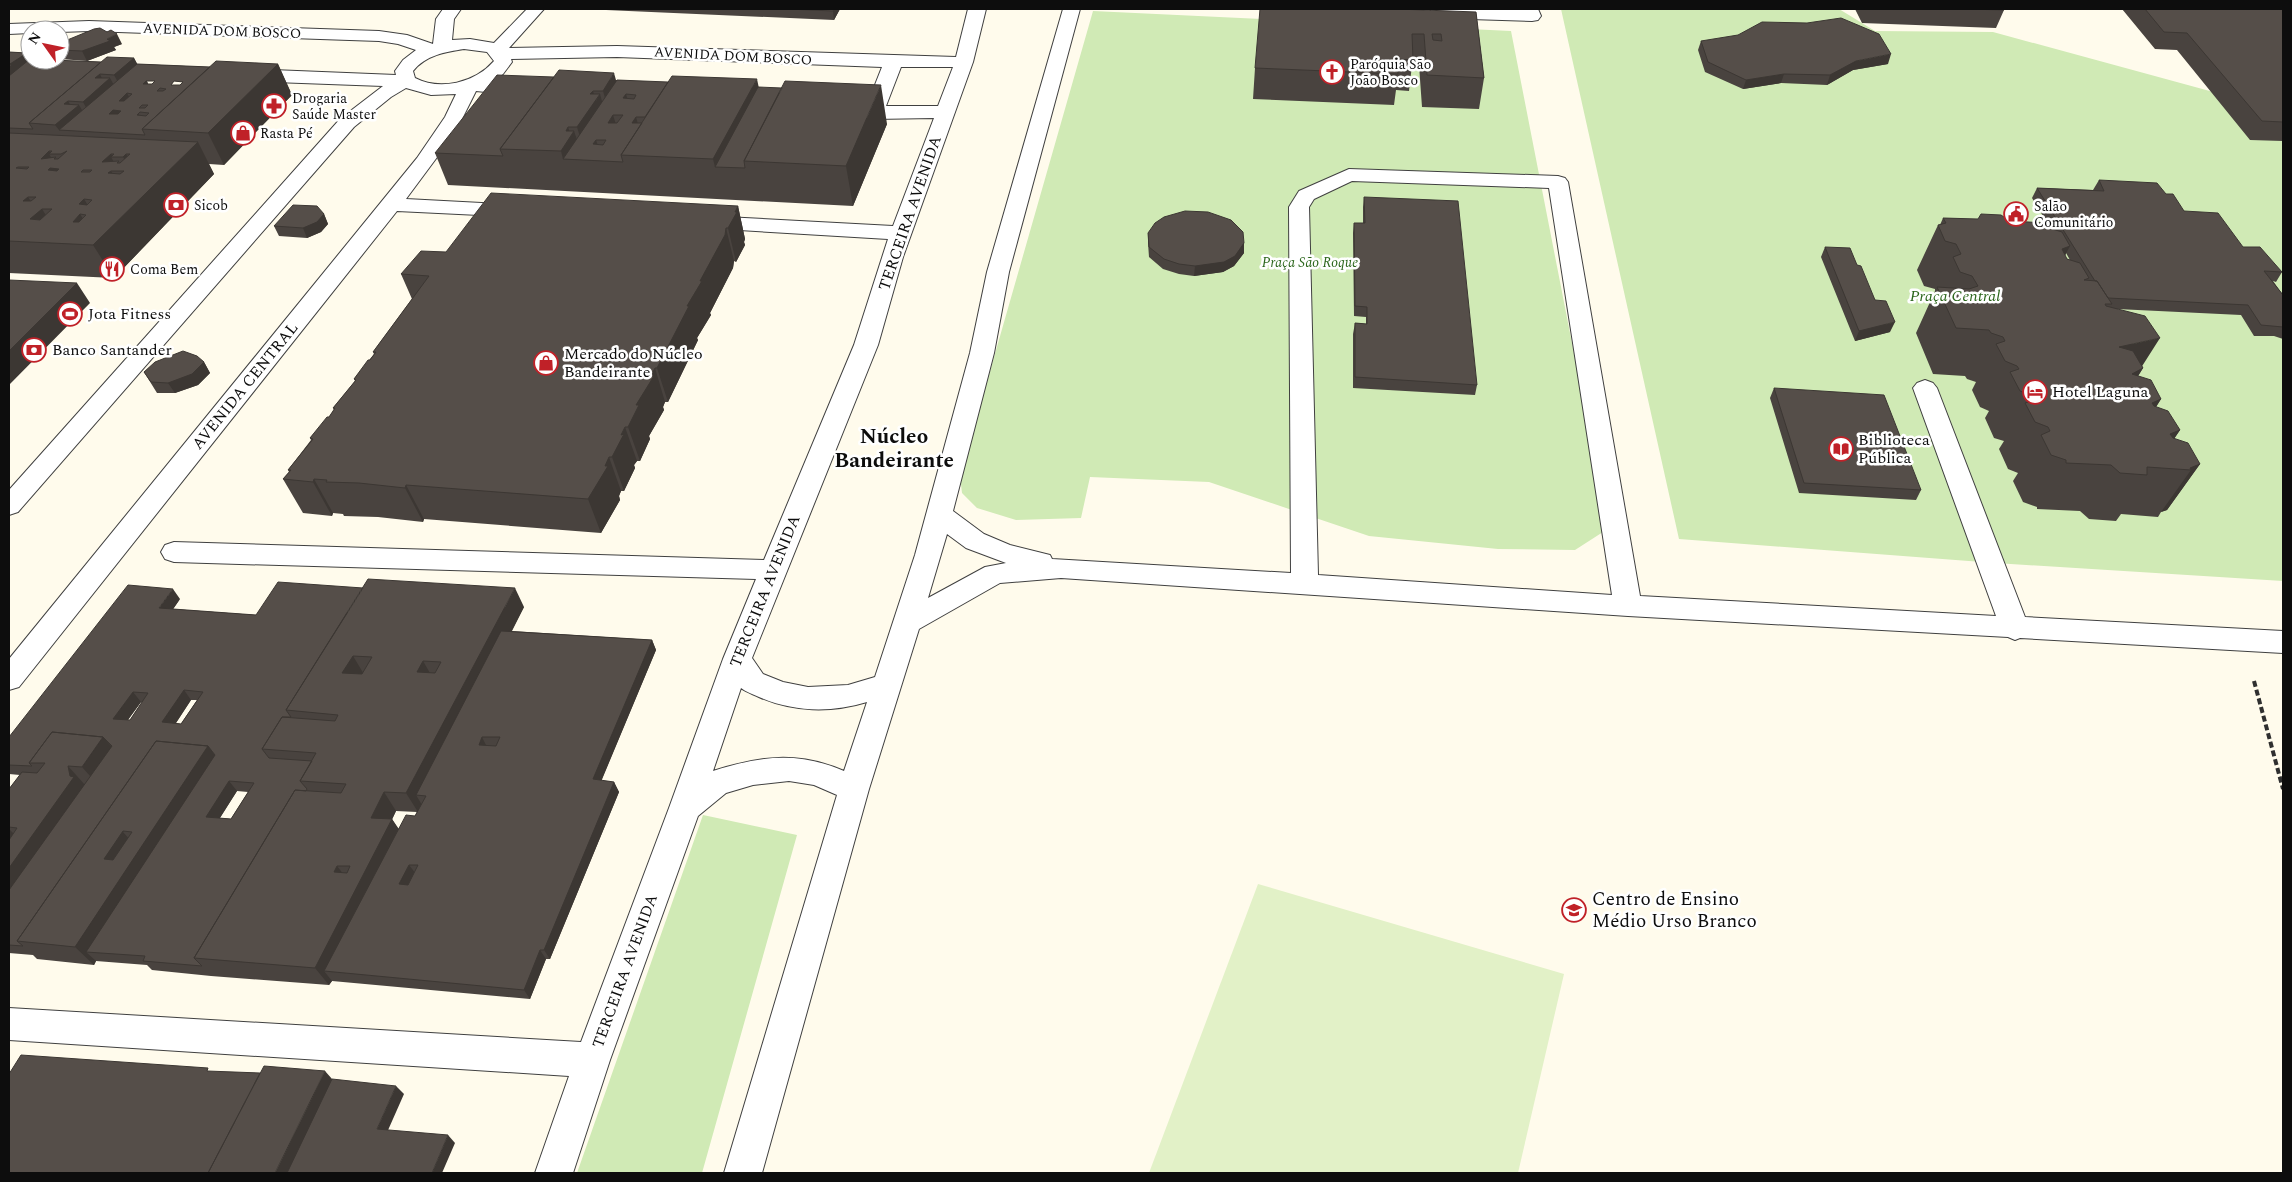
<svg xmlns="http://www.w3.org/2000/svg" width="2292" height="1182" font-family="Spectral,serif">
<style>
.green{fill:#d0eab5}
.pitch{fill:#e2f1c7}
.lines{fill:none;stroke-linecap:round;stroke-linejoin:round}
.minor-casing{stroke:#404040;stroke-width:2}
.path{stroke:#2f2f2f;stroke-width:4;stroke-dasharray:6 3;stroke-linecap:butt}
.minor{fill:#fff;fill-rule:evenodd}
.wall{fill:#49433f;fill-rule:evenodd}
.shaded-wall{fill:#3c3733;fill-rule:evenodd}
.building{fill:#554e49;stroke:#3c3733;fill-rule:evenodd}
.labels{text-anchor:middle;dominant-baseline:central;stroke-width:5;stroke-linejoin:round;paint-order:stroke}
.far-street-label{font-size:14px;fill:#0d0d0d;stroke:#fff}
.far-poi-label{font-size:14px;fill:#0d0d0d;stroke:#fff;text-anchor:start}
.far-park-label{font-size:14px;font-style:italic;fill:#2b661b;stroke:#fff}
.street-label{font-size:16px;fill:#0d0d0d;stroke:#fff}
.park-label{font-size:16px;font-style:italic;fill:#2b661b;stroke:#fff}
.poi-label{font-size:16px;fill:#0d0d0d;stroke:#fff;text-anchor:start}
.near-poi-label{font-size:19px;fill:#0d0d0d;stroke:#fff;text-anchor:start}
.district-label{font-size:21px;font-weight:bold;fill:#0d0d0d;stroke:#fff}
</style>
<rect width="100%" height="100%" fill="#fffbec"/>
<!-- green -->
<path class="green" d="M1561 9H1839L1875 31 1993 32 2283 111V581L1995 563 1679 539Z
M1093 11 1511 31 1604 507 1603 532 1575 550 1498 549 1369 536 1209 482 1090 477 1081 518 1016 520 977 508 962 493 960 476Z
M703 815 797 835 702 1173H577Z"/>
<!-- pitch -->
<path class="pitch" d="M1258 884 1564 974 1518 1173H1149Z"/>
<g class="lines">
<!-- minor casing -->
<g class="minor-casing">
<path id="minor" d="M443 9H461L454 19 452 40 470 39 494 43 527 9H544L509 48 617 46 956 57 968 9H986L973 62 903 257 878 345 752 658 763 674 783 682 808 687 848 685 875 677 915 555 970 353 987 272 1063 9H1080L1009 272 994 353 953 511 984 534 1010 545 1050 555 1052 559 1291 573 1289 207 1299 191 1349 169 1558 176 1565 178 1568 182 1640 596 1996 616 1913 388 1917 383 1925 380 1933 383 1937 388 2025 617 2283 631V653L2020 638 2015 640 2008 637 1628 616 1061 578 1000 583 919 629 869 789 762 1173H724L837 795 814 785 789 781 753 785 726 793 698 816 610 1060 573 1173H535L569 1076 9 1040V1008L581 1042 669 808 723 659 756 579 174 562 165 559 161 552 165 545 174 542 764 560 854 345 888 239 706 228 699 226 695 222 699 218 706 216 893 226 934 118 874 119 840 115 837 111 840 107 867 105 882 67 617 57 511 59 512 62 503 74 492 82 532 86 534 90 532 94 525 96 476 91 455 133 406 199 518 205 525 207 528 211 525 215 518 217 397 211 19 687 9 690V659L417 158 445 117 456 94 431 95 406 88 391 97 354 127 18 512 9 515V490L340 119 383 86 246 81 239 79 237 75 239 71 246 69 396 75 395 71 403 60 416 50 398 44 379 41 89 31 60 32V30H30V33L9 34V24L89 21 379 31 407 35 433 44 436 19ZM464 49 487 52 494 61C475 83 440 91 415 78L413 71C426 55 445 52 464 49ZM901 67H953L938 106H886ZM1352 181 1549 188 1612 595 1318 575 1309 207 1314 199ZM947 534 966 548 1006 563 985 567 928 598ZM741 688C746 692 753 694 759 697 793 712 831 713 867 702L844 771C798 751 760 756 713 771Z
M1432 9 1522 10V9H1538L1541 16 1538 20 1532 21 1438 18 1432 17 1429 13Z"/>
</g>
<!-- path -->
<path class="path" d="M2254 681 2283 789"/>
<!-- minor -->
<use href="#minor" class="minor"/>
</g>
<!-- wall -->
<path class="wall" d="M606 9H840L834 20 606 10Z
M1855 9H2003L2004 10 1996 28 1862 23Z
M2122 9H2283V141L2250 140 2177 50 2155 49Z
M1476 12 1484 78 1479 109 1422 107 1419 65H1412L1409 91 1396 90 1394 105 1253 99 1255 68Z
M1701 41 1888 64 1853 70 1827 85 1781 83 1743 89 1705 72 1698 50Z
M60 43 122 44 114 47 116 50 87 61 60 59Z
M9 52 27 53 30 58V60L101 62 134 58 137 64 210 67 278 64 292 95 224 165 209 164 214 174 114 278 9 273ZM147 81H155L152 84H148ZM174 81 183 82 180 85H171Z
M554 77 759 87 887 124 853 206 448 185 435 153Z
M2099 180 2166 194 2184 211 2282 272 2276 282 2273 281 2283 295V339L2274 336H2254L2241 315 2117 309 2143 368 2138 376 2161 399 2156 407 2180 430 2174 439 2200 464 2167 510 2161 512 2158 517 2121 514 2116 521 2089 519 2080 511 2037 509V507L2023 502 2013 481 2018 473 2008 469 1999 449 2004 441 1994 438 1985 418 1989 411 1980 407 1972 390 1976 382 1967 379 1965 376 1933 374 1916 333 1935 291V289L1924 286 1917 270 1938 225H1940L1943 218 2010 221 2051 229 2032 198 2037 188 2093 190ZM2066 253 2070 260 2067 259 2065 256Z
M1364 197 1477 385 1475 395 1353 388V334L1355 323 1366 324V317L1354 316 1353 233 1354 223H1363V207Z
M738 206 745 239 744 242 745 245 736 262 734 261 733 268 710 313 711 315 697 338 698 340 668 402H665L663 407 664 410 649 436 650 439 640 461H637L634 465 635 468 624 491H621L619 496 620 500 601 533 424 519 423 522 378 517 344 516 343 514 333 513 332 516 303 513 283 479 289 472 288 470 311 440 310 438 329 417 334 410 333 408 355 381 354 379 374 354 373 352 412 299 401 274 446 252Z
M324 214 328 224 321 232 307 238 279 236 274 226Z
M1148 233 1244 253 1234 266 1223 272 1194 276 1179 274 1163 269 1149 257 1148 243Z
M1825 247 1857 265 1875 300 1890 332 1855 341 1821 257Z
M204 362 210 373 198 385 175 393H157L144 372Z
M1774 388 1921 490 1916 500 1799 493 1770 398Z
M180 599 173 609 256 615 524 607 512 631 652 640 656 650 601 781 614 782 619 792 550 959H546L530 999 332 981 329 985 211 976 152 970 147 965 96 961 94 965 37 959 33 955 9 953V789L20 775 9 774V737ZM191 700H197L181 724 176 723ZM141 702H142L130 720H128ZM237 791 248 792 231 819 220 818ZM396 811 417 812 415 816 398 829 392 819Z"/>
<!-- shaded-wall -->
<path class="shaded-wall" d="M834 9H840L834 20 833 11Z
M117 34 122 44 114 47 116 50 87 61 82 51Z
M27 53 30 58V60L9 100V68L10 64Z
M1891 54 1888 64 1853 70 1827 85 1830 75 1856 61Z
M134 58 151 89 132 94 127 93 141 119 100 133 83 102 68 101 73 110 79 105 95 132 59 130 55 125 39 124 110 62ZM100 74 114 75 125 95 121 98 110 78 104 83Z
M278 64 292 95 224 165 208 133Z
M614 73 625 112 623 115H613L623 147 606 140H596L603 161 587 160 577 127 590 94 593 91 596 101 600 94 608 123 611 119 603 91Z
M1784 74 1781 83 1743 89 1746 80Z
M757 79 765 117 715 167 713 159Z
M881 85 887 124 853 206 846 166Z
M626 94 633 121 636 117 641 135 634 128 623 98Z
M568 127 571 136 574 131 584 160 563 159 561 151 566 131Z
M198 142 214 174 114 278 93 245 73 222 80 214 97 241Z
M49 151 51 154H49L67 184 61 191 41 159Z
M111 154 113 157H111L119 171H111L130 203 127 206 102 162Z
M126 154 145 186 141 190 123 157Z
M28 197 38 212 42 209 63 242 30 219 23 201Z
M84 199 104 232 79 204Z
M738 206 745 239 744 242 745 245 736 262 728 228Z
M324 214 328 224 321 232 307 238 303 228Z
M726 228 734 261 733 268 710 313 711 315 697 338 698 340 668 402 657 368 687 306Z
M1244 243V253L1234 266 1223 272 1194 276 1195 266Z
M2070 246 2045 292 2062 249Z
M77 283 90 303 9 385V351Z
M1895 322 1890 332 1855 341 1859 331Z
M2160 338 2139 371 2143 368 2114 415 2119 347Z
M204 362 210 373 198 385 175 393 168 383Z
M655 368 665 402 663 407 664 410 649 436 650 439 640 461 628 427 636 405Z
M2161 399 2131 446 2152 403Z
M625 427 637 461 634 465 635 468 624 491 612 457Z
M2180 430 2154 468 2170 434Z
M609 457 621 491 619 496 620 500 601 533 588 499Z
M2200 464 2167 510 2161 512 2191 470 2190 468Z
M314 479 333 513 332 516 313 482Z
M406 485 424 519 423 522 405 488Z
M515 588 524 607 426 796 416 795 422 805 418 812 406 793Z
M173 589 180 599 167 618 159 608Z
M652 640 656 650 598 789 593 779Z
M353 656 365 676 342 673Z
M423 661 434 680 417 672Z
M184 690 191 700 170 732 162 722Z
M133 692 141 702 121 729 113 719Z
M103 737 120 756 99 786 82 767Z
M482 737 487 747 479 745Z
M208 746 223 765 86 952 96 961 94 965 75 947 32 942 172 760 123 832 139 850Z
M68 766 85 785 9 914V829L25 845 70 776Z
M229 781 237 791 214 827 206 817Z
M614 782 619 792 550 959 544 950Z
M384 792 396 811 390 824 392 819 405 838 324 971 332 981 329 985 315 968 371 818Z
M409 865 416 874 406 893 399 884Z
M337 866 351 884 334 872Z
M540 950 546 959 530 999 524 990Z
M325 1071 340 1088 300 1173H275Z
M396 1086 404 1094 385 1137 377 1129Z
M448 1135 455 1143 442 1173H432Z"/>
<!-- building -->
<path class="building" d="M788 9H834L833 11Z
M1260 9H1397L1476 12 1484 78 1427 75 1424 34H1412L1413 60 1397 59 1398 74 1255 68ZM1432 34H1441L1442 41 1433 40Z
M1967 9H2003L2004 10Z
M2145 9H2283V122L2262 121 2187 33 2164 32Z
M1841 18 1879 34 1891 54 1856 61 1830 75 1784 74 1746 80 1708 62 1701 41 1738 35 1762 22 1807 23Z
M100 28 107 32 111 30 117 34 107 39 110 41 82 51 60 50V43L94 29Z
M9 52 27 53 10 64 12 65 9 67Z
M107 57 134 58 114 75 100 74 95 78H110L83 102 68 101 64 104 79 105 55 125 29 123Z
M30 59V60H53L101 62 29 123 33 129 9 128V76Z
M216 61 278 64 208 133 142 129Z
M137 64 210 67 142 129 145 135 59 130ZM146 81H155L152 84H143ZM174 81 183 82 180 85H171ZM160 88 166 89 163 91H157ZM127 93 132 94 124 101H119ZM142 105H148L145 108H139ZM113 110 121 111 118 114H109ZM140 112 149 113 146 116 137 115Z
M559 70 614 73 603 91H593L590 94H600L577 127H568L566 131H574L561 151 500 149Z
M497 75 554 77 500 149 503 156 435 153Z
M672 76 757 79 713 159 621 155Z
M617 80 668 82 645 117H636L632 123H642L621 155 623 162 563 159ZM626 94 636 95 634 99 623 98ZM613 115H623L617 123H608ZM596 140H606L603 145 593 144Z
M785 81 881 85 846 166 744 161Z
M758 87 782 88 744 161 745 168 715 167Z
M9 133 198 142 93 245 9 241ZM49 151H52L49 154H61L67 151 58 159H54L56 157 41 159ZM111 154H114L111 157H123L126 154H130L120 163H117L119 161 102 162ZM18 167H29L27 169 16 168ZM50 168 59 169 57 171 48 170ZM83 170H92L90 172H81ZM111 171H124L120 174 108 173ZM28 197H36L31 201H23ZM84 199 92 200 87 205 79 204ZM42 209H52L40 220 30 219ZM80 214 86 215 79 222H73Z
M2099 180 2157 183 2166 194H2173L2184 211 2218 213 2243 247H2260L2282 272 2264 271 2283 295V327L2261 325 2248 305 2108 298 2097 281H2095L2037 188 2104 191Z
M491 193 738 206 735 212H737L728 228H726L725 235 700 281H702L687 306H689L657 368H655L651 376H654L636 405H639L628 427H625L621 435 624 434 612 457H609L605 466H608L588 499 406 485 405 488 359 483 326 482 327 480 314 479 313 482 283 479 291 470H288L313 439 310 438 327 417H329L335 408H333L356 380 354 379 368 360H370L376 352H373L429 276 401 274 421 251 446 252Z
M1364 197 1458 201 1477 385 1355 377V323L1367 324V307L1355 306 1354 223H1365Z
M293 205 317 206 324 214 317 222 303 228 274 226Z
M1185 211 1208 212 1231 220 1243 232 1244 243 1235 256 1224 262 1195 266 1179 264 1164 259 1149 247 1148 233 1155 223 1164 217Z
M1981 214 2001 215 2010 221 2046 223 2049 228 2062 232 2070 246 2062 249 2067 259 2080 263 2089 278 2084 280 2097 281 2112 304H2105L2106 306 2145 316 2160 338 2119 347 2133 351 2143 368 2132 374 2151 380 2161 399 2152 403 2154 406 2168 411 2180 430 2170 434 2173 438 2188 443 2200 464 2190 468 2191 470 2147 467V475L2120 473 2111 465 2066 463V460L2051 455 2041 435 2050 431 2048 427 2035 422 2025 403 2035 400 2033 396 2020 391 2010 372 2019 369 2017 366 2005 361 1996 344 2005 341 2003 337 1991 333 1989 330 1956 328 1937 287 1969 289 1978 286 1972 276 1960 272 1953 257 1961 254 1956 244 1945 241 1938 225 1946 223 1943 218 1978 219Z
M1825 247 1850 248 1857 265 1861 266 1875 300 1886 301 1895 322 1859 331Z
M9 280 77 283 9 351Z
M183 351 197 356 204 362 192 374 168 383 151 382 144 372 155 362Z
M1774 388 1884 395 1921 490 1804 483Z
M368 579 515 588 406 793 384 792 371 818 392 819 315 968 194 958 295 790 341 793 346 784 300 781 316 753 262 749 282 717 335 721 338 715 286 710ZM353 656 372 657 362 674 342 673ZM423 661 441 662 435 673 417 672ZM337 866H350L347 873 334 872Z
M278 582 363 588 286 710 291 717H282L262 749 269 758 312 761 300 781 307 789 306 791 295 790 194 958 202 966 143 961 145 956 86 952 215 755 208 746 156 741 17 941 23 946 9 945V890L112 746 103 737 52 732 29 763 32 766 9 765V737L128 585 173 589 159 608 256 615ZM184 690 203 692 181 724 162 722ZM133 692 148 693 130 720 113 719ZM229 781 254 783 231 819 206 817Z
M501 631 652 640 593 779 614 782 544 950H540L524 990 324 971 406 815 415 816 426 796 416 795ZM482 737H500L496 746 479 745ZM409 865H418L408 885 399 884Z
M52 732 103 737 82 767 68 766 70 776 74 777 9 868V840L17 828 9 827V789L22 772 37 773 45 763H29Z
M156 741 208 746 75 947 17 941ZM123 831 132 832 113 860 104 859Z
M21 1055 208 1068 207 1071 260 1073 208 1173H9V1074Z
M264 1066 325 1071 275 1173H208Z
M332 1079 396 1086 377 1129 448 1135 432 1173H287Z"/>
<!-- icons -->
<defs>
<g id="church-ring" transform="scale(1.25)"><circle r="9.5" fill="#fff" stroke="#c02128" stroke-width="1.5"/><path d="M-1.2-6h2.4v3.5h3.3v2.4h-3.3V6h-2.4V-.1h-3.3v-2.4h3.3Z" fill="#c02128"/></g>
<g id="pharmacy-ring" transform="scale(1.25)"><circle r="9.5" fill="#fff" stroke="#c02128" stroke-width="1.5"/><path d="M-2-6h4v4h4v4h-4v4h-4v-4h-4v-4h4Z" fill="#c02128"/></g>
<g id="shop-ring" transform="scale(1.25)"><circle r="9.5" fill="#fff" stroke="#c02128" stroke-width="1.5"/><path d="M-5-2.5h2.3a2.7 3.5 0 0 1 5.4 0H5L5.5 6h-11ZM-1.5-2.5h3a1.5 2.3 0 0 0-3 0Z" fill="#c02128"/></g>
<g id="bank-ring" transform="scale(1.25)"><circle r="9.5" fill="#fff" stroke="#c02128" stroke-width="1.5"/><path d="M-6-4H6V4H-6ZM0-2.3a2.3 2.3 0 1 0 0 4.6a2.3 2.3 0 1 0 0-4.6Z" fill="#c02128"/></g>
<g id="civic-ring" transform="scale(1.25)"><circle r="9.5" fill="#fff" stroke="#c02128" stroke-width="1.5"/><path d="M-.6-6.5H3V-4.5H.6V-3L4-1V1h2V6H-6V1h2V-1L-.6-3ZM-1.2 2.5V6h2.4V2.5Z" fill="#c02128"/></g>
<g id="restaurant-ring" transform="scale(1.25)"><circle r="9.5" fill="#fff" stroke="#c02128" stroke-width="1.5"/><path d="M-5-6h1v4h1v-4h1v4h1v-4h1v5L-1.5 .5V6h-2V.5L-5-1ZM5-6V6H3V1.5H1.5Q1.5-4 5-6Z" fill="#c02128"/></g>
<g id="stadium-ring" transform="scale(1.25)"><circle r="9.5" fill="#fff" stroke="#c02128" stroke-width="1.5"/><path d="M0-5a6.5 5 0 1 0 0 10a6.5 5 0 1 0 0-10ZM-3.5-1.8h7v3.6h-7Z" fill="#c02128"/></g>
<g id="hotel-ring" transform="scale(1.25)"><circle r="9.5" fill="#fff" stroke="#c02128" stroke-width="1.5"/><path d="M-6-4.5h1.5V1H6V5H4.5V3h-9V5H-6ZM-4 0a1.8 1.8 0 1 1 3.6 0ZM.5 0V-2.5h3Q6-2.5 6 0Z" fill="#c02128"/></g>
<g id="library-ring" transform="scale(1.25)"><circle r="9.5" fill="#fff" stroke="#c02128" stroke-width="1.5"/><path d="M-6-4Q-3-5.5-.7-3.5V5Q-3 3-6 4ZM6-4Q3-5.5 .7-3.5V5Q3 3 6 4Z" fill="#c02128"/></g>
<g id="school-ring" transform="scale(1.25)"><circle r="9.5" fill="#fff" stroke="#c02128" stroke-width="1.5"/><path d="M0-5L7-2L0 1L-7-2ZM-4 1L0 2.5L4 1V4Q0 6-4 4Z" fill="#c02128"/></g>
</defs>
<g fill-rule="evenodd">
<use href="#church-ring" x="1332" y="72"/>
<use href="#pharmacy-ring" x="274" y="106"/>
<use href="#shop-ring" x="243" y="133"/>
<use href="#bank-ring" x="176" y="205"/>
<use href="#civic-ring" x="2016" y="214"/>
<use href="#restaurant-ring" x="112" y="269"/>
<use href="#stadium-ring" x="70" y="314"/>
<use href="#bank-ring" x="34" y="350"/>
<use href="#shop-ring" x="546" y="363"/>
<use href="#hotel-ring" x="2035" y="392"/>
<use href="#library-ring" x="1841" y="449"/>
<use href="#school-ring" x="1574" y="910"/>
</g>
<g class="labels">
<!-- far-street labels -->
<g class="far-street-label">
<text transform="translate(222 31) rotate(2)">AVENIDA DOM BOSCO</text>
<text transform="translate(733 56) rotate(3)">AVENIDA DOM BOSCO</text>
</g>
<!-- far-poi labels -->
<g class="far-poi-label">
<text x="1350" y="64">Paróquia São<tspan x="1350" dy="16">João Bosco</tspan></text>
<text x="292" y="98">Drogaria<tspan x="292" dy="16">Saúde Master</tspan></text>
<text x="260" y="133">Rasta Pé</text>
<text x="194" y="205">Sicob</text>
<text x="2034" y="206">Salão<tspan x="2034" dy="16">Comunitário</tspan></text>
<text x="130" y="269">Coma Bem</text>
</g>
<!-- far-park labels -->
<g class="far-park-label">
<text x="1310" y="262">Praça São Roque</text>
</g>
<!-- street labels -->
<g class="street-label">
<text transform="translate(910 213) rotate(-71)">TERCEIRA AVENIDA</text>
<text transform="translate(245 386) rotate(-51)">AVENIDA CENTRAL</text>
<text transform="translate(765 591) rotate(-68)">TERCEIRA AVENIDA</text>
<text transform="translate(625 971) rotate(-70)">TERCEIRA AVENIDA</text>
</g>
<!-- park labels -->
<g class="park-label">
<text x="1955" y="296">Praça Central</text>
</g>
<!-- poi labels -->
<g class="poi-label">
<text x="88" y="314">Jota Fitness</text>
<text x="52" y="350">Banco Santander</text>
<text x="564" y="354">Mercado do Núcleo<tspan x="564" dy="18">Bandeirante</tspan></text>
<text x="2052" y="392">Hotel Laguna</text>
<text x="1858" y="440">Biblioteca<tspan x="1858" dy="18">Pública</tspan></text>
</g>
<!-- near-poi labels -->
<g class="near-poi-label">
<text x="1592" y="899">Centro de Ensino<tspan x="1592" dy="22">Médio Urso Branco</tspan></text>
</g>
<!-- district labels -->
<g class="district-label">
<text x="894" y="437">Núcleo<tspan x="894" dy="24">Bandeirante</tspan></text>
</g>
</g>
<!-- border -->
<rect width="2292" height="1182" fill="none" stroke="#0d0d0d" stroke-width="20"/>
<!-- north arrow -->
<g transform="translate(45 45) rotate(303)"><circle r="24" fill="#ffffff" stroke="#9e9e9e"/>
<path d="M0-4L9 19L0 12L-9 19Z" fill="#c02128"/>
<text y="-8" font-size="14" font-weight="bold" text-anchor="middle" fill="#0d0d0d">N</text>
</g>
</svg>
